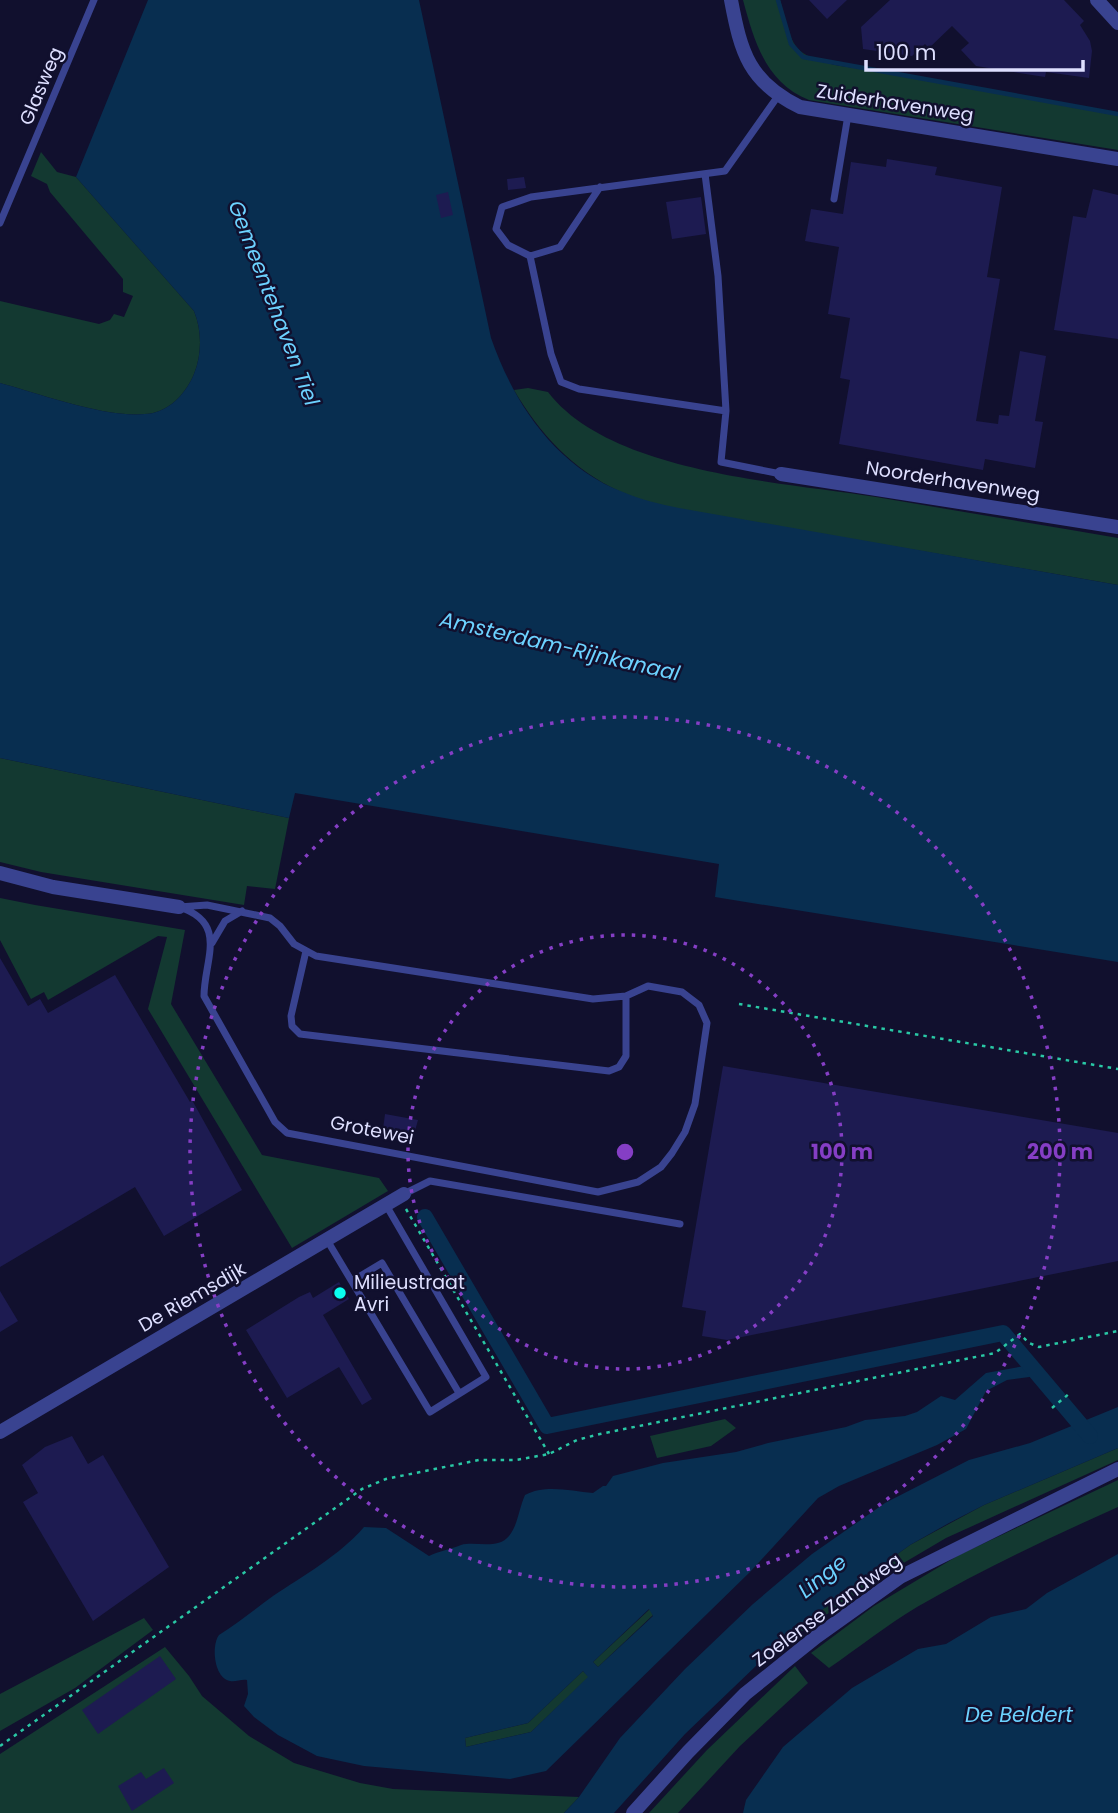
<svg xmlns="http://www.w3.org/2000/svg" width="1118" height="1813" font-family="Poppins,sans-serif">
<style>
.green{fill:#133931}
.water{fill:#082e50;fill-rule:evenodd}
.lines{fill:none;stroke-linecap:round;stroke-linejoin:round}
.stream{stroke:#082e50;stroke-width:4.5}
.canal{stroke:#082e50;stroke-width:16}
.building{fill:#1d1b51}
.path{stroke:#29c8a5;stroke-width:2.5;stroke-dasharray:3.5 5;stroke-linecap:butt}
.service{stroke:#394390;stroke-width:7}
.minor{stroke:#394390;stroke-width:14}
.ring{fill:none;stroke:#853ec5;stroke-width:3.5;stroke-dasharray:3.5 7}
.poi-dot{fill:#0afff0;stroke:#11102e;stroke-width:2.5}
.labels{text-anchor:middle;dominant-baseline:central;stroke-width:5;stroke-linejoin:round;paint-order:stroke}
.street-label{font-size:19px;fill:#dedfff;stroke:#11102e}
.poi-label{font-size:19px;fill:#dedfff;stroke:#11102e;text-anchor:start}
.water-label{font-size:21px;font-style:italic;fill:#6cd2ff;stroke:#11102e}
.centre{fill:#853ec5;stroke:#11102e;stroke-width:3.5}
.ring-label{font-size:21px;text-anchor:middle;font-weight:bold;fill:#853ec5;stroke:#11102e;stroke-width:5;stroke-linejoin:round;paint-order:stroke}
</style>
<rect width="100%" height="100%" fill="#11102e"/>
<!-- green -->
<path class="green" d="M743 0H780C785 16 788 43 803 53 822 66 853 67 875 71 956 87 1037 99 1118 113V150L809 100C766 83 754 41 743 0Z
M41 152 57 172 76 177 194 311C202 330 202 355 194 374 187 391 172 409 153 413 112 421 41 394 0 383V301L99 324 110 320 114 314 124 317 133 296 123 292V279L50 192 47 184 31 176Z
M528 388 548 392C610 473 782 482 876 497 957 511 1037 524 1118 538V585C1009 566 899 547 789 529 739 520 665 512 619 491 572 469 540 434 514 390Z
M0 758 289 818 275 889 247 886 244 905 41 872 0 862Z
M0 898 35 905 185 930 171 1004 262 1155 379 1178 388 1191 292 1248 148 1009 167 937 158 936 48 1000 44 992 31 999 0 940Z
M725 1419 736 1428 711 1446 657 1458 650 1436Z
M1118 1448V1460L946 1538 890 1571 775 1650 831 1602 910 1545 984 1505Z
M1118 1480V1507C1049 1538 982 1569 917 1607 887 1625 858 1648 829 1668L811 1653 874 1606 959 1555Z
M650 1609 653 1615 598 1667 593 1662Z
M144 1618 153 1630 75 1688 0 1731V1694Z
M165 1647 189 1676 202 1696 249 1736 294 1763 360 1783 393 1789 579 1797 564 1813H0V1754Z
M795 1666 808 1683 740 1746 678 1813H649L707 1750Z
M583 1671 589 1677 531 1732 466 1747 465 1738 528 1723Z"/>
<!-- water -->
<path class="water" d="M148 0H419L491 338C514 404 556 466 623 492 641 500 660 504 679 508L1118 585V962L715 897 719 864 295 793 289 818 0 758V383C41 394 112 421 153 413 172 409 187 391 194 374 202 355 202 330 194 311L76 177Z
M1030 1365 1037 1376 1007 1380 986 1391 966 1429 937 1445 839 1486 818 1498 750 1572 546 1771 510 1779 364 1766 317 1756 278 1735 254 1717 244 1706 248 1694 247 1680C241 1679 236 1682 230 1681 214 1678 211 1646 219 1635 238 1623 255 1609 273 1596 303 1576 340 1555 364 1527L386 1528 429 1556C439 1551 451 1549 461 1545 475 1541 498 1550 509 1536 518 1525 519 1508 525 1495 545 1484 571 1491 593 1493L603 1486H606L613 1476 663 1463 736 1452 768 1443 846 1427 865 1420 905 1416 917 1412 941 1396 955 1400 986 1373ZM649 1609 653 1616 598 1667 593 1662ZM583 1671 588 1677 531 1732 466 1747 465 1738 528 1723Z
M1118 1407V1448L984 1505 949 1523 910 1545 842 1594 780 1643 685 1734 614 1813H564L579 1797 620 1738 685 1669 753 1604 812 1554 885 1503 969 1460 1030 1443Z
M1118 1554V1813H743L746 1800 783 1747 852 1688 918 1649 946 1644 991 1617 1026 1609 1047 1593Z"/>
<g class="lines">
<!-- stream -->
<path class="stream" d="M778 0 791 44 803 57 1118 114"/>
<!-- canal -->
<path class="canal" d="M425 1217 547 1426 1003 1333 1090 1436"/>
</g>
<!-- building -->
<path class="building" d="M809 0H847L827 19Z
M890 0H1064L1084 21 1080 25 1090 41 1092 51 1089 78 1046 72 1045 77 976 66 961 50 969 43 952 26 929 48 925 44 912 56 863 49 861 27Z
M887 159 937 167 935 175 1002 187 987 277 1000 279 976 421 998 424 999 415 1009 416 1020 351 1046 356 1035 421 1043 422 1035 468 985 459 983 470 839 444 850 380 840 378 850 318 828 314 839 247 805 241 811 209 843 214 851 162 886 167Z
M524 177 526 188 508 190 507 179Z
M1093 189 1118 195V339L1054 330 1073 216 1086 218Z
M448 192 453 215 441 218 436 195Z
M701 197 706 234 672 239 666 202Z
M0 958 28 1006 40 999 48 1013 115 975 190 1102 192 1100 242 1190 164 1236 135 1187 0 1267Z
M723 1066 1118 1133V1261L727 1340 702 1336 706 1311 682 1307Z
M385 1114 418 1120 413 1138 408 1137 407 1141 382 1137Z
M339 1282 349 1299 323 1315 372 1399 362 1405 339 1367 287 1398 246 1330 299 1297 310 1292 313 1298Z
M0 1291 18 1321 0 1332Z
M72 1436 88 1464 103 1455 169 1567 93 1621 23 1502 38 1493 22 1465 45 1447Z
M160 1656 176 1679 98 1734 82 1710Z
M164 1768 174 1783 132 1811 118 1786 141 1772 146 1779Z"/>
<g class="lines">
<!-- path -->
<path class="path" d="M739 1004 1118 1069
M406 1209 549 1454
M1052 1408 1070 1393
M0 1746 362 1489 386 1479 479 1460H516L549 1454 577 1440 600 1434 995 1353 1020 1334 1029 1343 1039 1347 1118 1331"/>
<!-- service -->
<path class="service" d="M705 174 718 276 726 411
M600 187 560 247 530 256 508 245 496 229 502 207 531 197 725 171 778 96
M834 199 848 115
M0 223 94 0
M530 256 551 354 561 382 579 389 726 411 721 462 781 474
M207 905 270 918 280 926 294 944 316 956 593 999 626 996 648 986 682 992 699 1005 707 1023 695 1104 685 1132 672 1153 661 1167 638 1182 598 1192 287 1133 275 1122 204 996C204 960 229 923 179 907Z
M212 943 225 921 242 911
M306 951 291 1016 292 1026 300 1034 609 1071 619 1067 626 1056V996
M404 1194 430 1181 680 1224
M327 1240 430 1412 486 1377 386 1205
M352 1281 382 1263 459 1393"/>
<!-- minor -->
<path class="minor" d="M731 0C741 53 749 82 800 107L1118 159
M1097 0 1118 23
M781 474 1118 527
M0 873 53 887 179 907
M0 1432 404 1194
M633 1813 688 1752 745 1694 816 1637 900 1577 1118 1469"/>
</g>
<!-- distance rings -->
<g class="ring">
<circle cx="625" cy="1152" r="217"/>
<circle cx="625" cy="1152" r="435"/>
</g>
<!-- markers -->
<circle class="poi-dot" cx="340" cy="1293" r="7"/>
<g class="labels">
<!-- street labels -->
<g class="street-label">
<text transform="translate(41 86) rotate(-67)">Glasweg</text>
<text transform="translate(895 103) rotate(9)">Zuiderhavenweg</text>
<text transform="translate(953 481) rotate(9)">Noorderhavenweg</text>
<text transform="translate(372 1130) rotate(11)">Grotewei</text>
<text transform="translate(192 1297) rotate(-30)">De Riemsdijk</text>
<text transform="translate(827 1610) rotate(-36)">Zoelense Zandweg</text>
</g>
<!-- poi labels -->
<g class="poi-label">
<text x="354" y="1282">Milieustraat<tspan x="354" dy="22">Avri</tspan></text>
</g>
<!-- water labels -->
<g class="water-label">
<text transform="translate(274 303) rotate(69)">Gemeentehaven Tiel</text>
<text transform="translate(560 646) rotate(13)">Amsterdam-Rijnkanaal</text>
<text transform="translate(822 1576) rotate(-39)">Linge</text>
<text x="1019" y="1714">De Beldert</text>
</g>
</g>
<circle cx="625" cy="1152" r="10" class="centre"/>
<g class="ring-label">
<text x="842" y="1159">100 m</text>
<text x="1060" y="1159">200 m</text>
</g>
<!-- scale -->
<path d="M866 60v10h217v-10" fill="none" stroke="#dedfff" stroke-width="3.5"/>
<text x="876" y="60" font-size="21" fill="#dedfff" stroke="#11102e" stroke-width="5" paint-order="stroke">100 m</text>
</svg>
